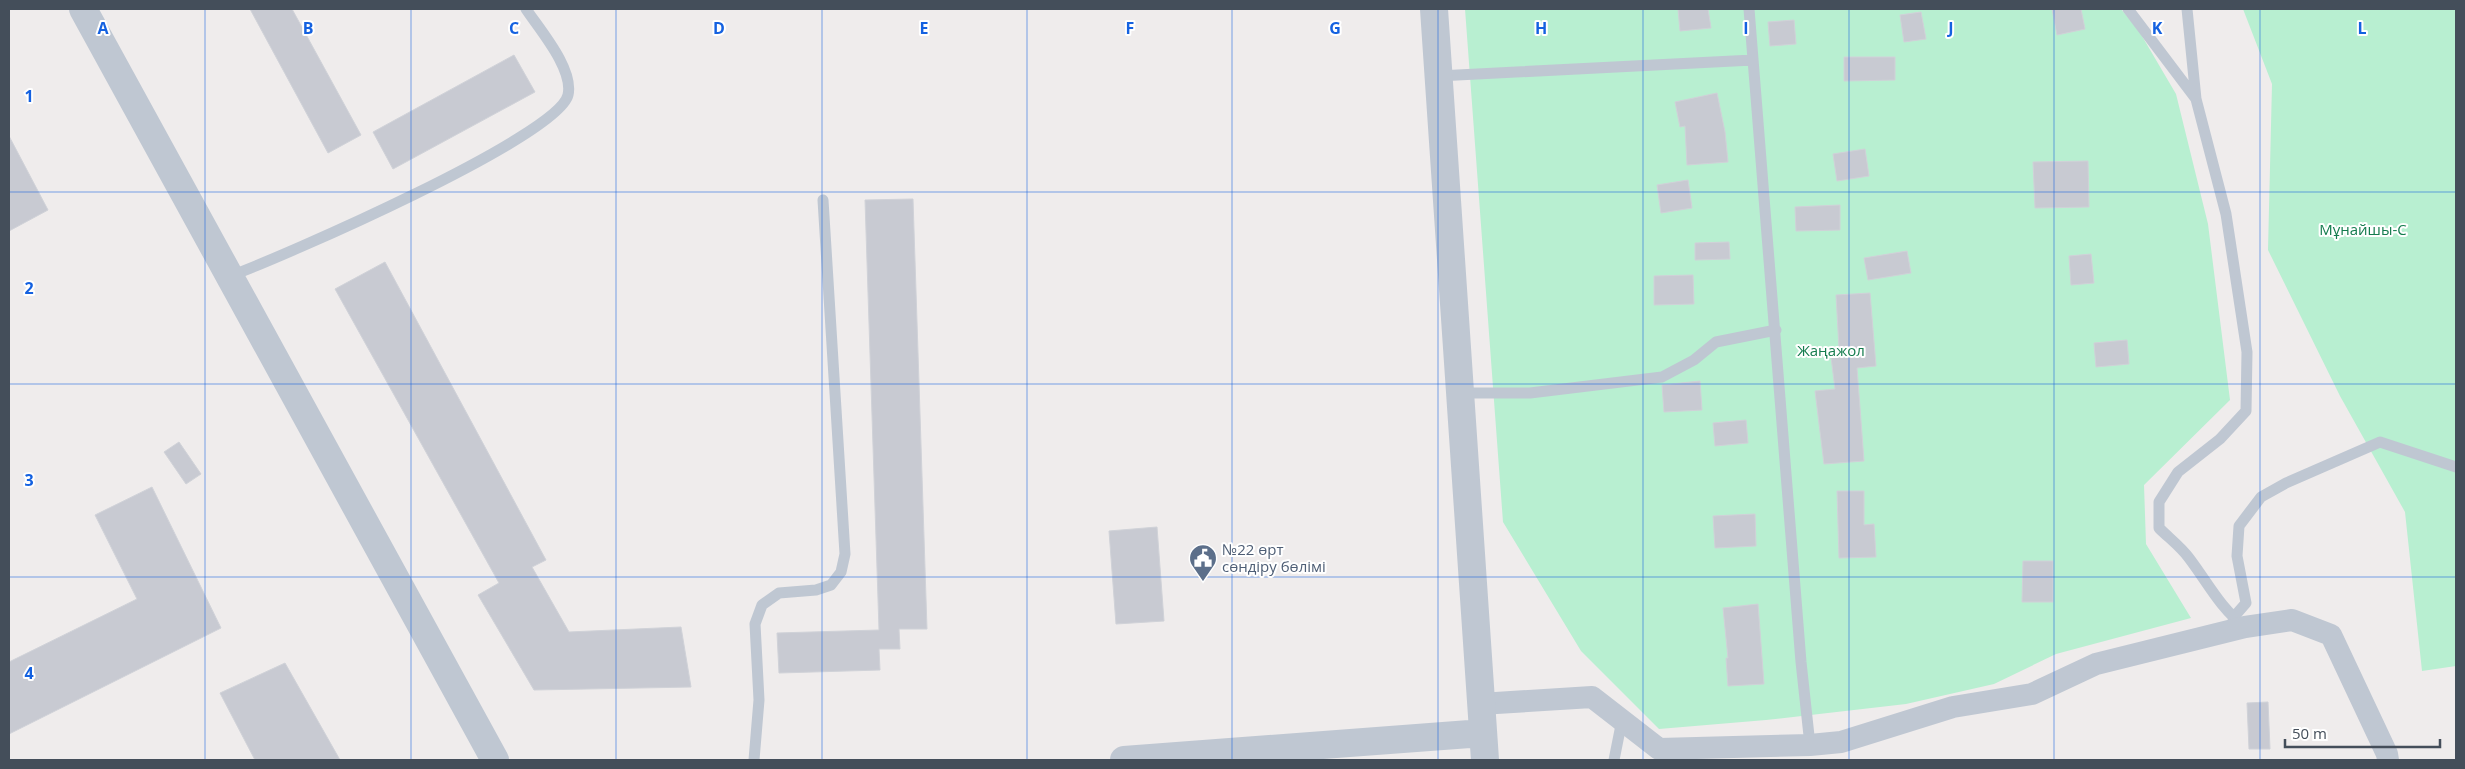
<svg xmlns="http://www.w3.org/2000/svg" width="2465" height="769" font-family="'Open Sans',sans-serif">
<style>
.green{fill:#b8efd1}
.building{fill:#c8cad2;stroke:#d0d2d8}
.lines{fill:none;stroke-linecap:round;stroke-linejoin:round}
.service{stroke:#bfc7d2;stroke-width:11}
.minor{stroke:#bfc7d2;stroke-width:22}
.tertiary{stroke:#bfc7d2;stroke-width:28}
.grid{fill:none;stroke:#1461e0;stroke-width:1;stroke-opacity:0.55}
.labels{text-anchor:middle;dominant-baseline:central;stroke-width:4;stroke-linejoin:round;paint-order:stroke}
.park-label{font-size:15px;fill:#147c4e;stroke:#fff}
.service-label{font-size:15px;fill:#4e5e75;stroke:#fff;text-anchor:start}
.grid-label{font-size:16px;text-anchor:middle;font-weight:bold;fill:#1461e0;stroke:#fff;stroke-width:4;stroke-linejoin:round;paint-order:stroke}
</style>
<rect width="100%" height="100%" fill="#efecec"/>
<!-- green -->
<path class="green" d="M1465 9H2121L2139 31 2176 94 2208 224 2230 400 2144 485 2146 544 2191 618 2056 654 1994 684 1906 704 1766 720 1659 729 1581 651 1503 522Z
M2243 9H2456V666L2422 671 2405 512 2340 396 2268 250 2272 84Z"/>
<!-- building -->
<path class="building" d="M250 9H292L361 135 328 153Z
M1678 9H1708L1711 28 1680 31Z
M2052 9H2081L2085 29 2057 35Z
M1921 12 1926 39 1904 42 1900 15Z
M1794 20 1796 44 1770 46 1768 22Z
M514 55 535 92 393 169 373 132Z
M1844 57H1895V80L1844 81Z
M1717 93 1725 132 1728 162 1687 165 1685 126 1680 127 1675 102Z
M9 136 48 210 9 231Z
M1865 149 1869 176 1837 181 1833 154Z
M2088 161 2089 207 2035 208 2033 162Z
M1688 180 1692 208 1661 213 1657 185Z
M913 199 927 629H899L900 649H879L880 670 779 673 777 633 879 630 865 200Z
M1840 205V230L1796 231 1795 207Z
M1729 242 1730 259 1695 260V243Z
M1907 251 1911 273 1868 280 1864 258Z
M2091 254 2094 283 2071 285 2069 256Z
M385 262 546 560 532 567 569 632 681 627 691 687 534 690 478 595 499 583 335 289Z
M1693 275 1694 304 1654 305V276Z
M1870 293 1876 366 1857 368 1864 461 1824 464 1815 391 1835 389 1830 349 1839 348 1836 295Z
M2127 340 2129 364 2096 367 2094 343Z
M1700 381 1702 410 1664 412 1662 385Z
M1746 420 1748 443 1715 446 1713 423Z
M179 442 201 474 186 484 164 452Z
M152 487 221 628 9 734V662L137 599 95 515Z
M1837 491H1864V525L1874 524 1876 557 1839 558Z
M1755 514 1756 546 1715 548 1713 516Z
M1157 527 1164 621 1116 624 1109 531Z
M2023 561H2053V602H2022Z
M1758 604 1764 684 1728 686 1726 658H1728L1723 608Z
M285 663 340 760H255L220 693Z
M2268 702 2270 749H2249L2247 703Z"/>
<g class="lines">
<!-- service -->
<path class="service" d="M1749 9 1801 662 1810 745
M2128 9 2196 99 2226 214 2247 352 2246 411 2220 439 2178 472 2159 502V528C2169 538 2181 547 2189 558 2208 583 2220 608 2245 627
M2187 9 2196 99
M1438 76 1753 60
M230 276C280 258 558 137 568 95 574 69 540 30 526 9
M1461 393H1530L1662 377 1694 360 1716 342 1776 330
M2233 618 2246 603 2237 556 2239 526 2261 497 2286 483 2380 442 2456 467
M754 760 759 700 755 624 762 605 779 593 816 590 831 585 841 572 845 554 823 200
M1614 760 1622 720"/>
<!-- minor -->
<path class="minor" d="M1480 704 1592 697 1659 749 1810 745 1841 742 1953 707 2032 694 2096 664 2245 627 2292 620 2331 635 2387 754 2388 760"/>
<!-- tertiary -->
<path class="tertiary" d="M83 9 495 760
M1434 9 1485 760
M1124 760 1483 733"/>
</g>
<!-- grid -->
<path class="grid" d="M205 9V760M411 9V760M616 9V760M822 9V760M1027 9V760M1232 9V760M1438 9V760M1643 9V760M1849 9V760M2054 9V760M2260 9V760M9 192H2456M9 384H2456M9 577H2456"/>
<!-- icons -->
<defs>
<g id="civic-pin" transform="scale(1.4375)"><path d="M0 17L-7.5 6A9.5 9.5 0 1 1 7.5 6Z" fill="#5c6f8a" stroke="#fff"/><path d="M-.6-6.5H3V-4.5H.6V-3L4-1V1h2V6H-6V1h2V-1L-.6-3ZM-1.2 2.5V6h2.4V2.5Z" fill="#fff"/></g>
</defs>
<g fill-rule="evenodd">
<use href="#civic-pin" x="1203" y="558"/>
</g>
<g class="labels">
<!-- park labels -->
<g class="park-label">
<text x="2363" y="229">Мұнайшы-С</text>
<text x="1831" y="350">Жаңажол</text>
</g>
<!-- service labels -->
<g class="service-label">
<text x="1222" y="549">№22 өрт<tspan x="1222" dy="17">сөндіру бөлімі</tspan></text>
</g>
</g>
<g class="grid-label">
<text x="103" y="34">A</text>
<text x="308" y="34">B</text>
<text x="514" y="34">C</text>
<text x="719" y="34">D</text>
<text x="924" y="34">E</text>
<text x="1130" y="34">F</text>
<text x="1335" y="34">G</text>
<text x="1541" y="34">H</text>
<text x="1746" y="34">I</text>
<text x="1951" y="34">J</text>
<text x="2157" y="34">K</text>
<text x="2362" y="34">L</text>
<text x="29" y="102">1</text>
<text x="29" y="294">2</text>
<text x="29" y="486">3</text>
<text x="29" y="679">4</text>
</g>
<!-- border -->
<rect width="2465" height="769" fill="none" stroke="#444e5a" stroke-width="20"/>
<!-- scale -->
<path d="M2285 739v8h155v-8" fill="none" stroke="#444e5a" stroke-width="2.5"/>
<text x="2292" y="739" font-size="15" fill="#444e5a" stroke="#ffffff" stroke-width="4" paint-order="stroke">50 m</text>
</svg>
